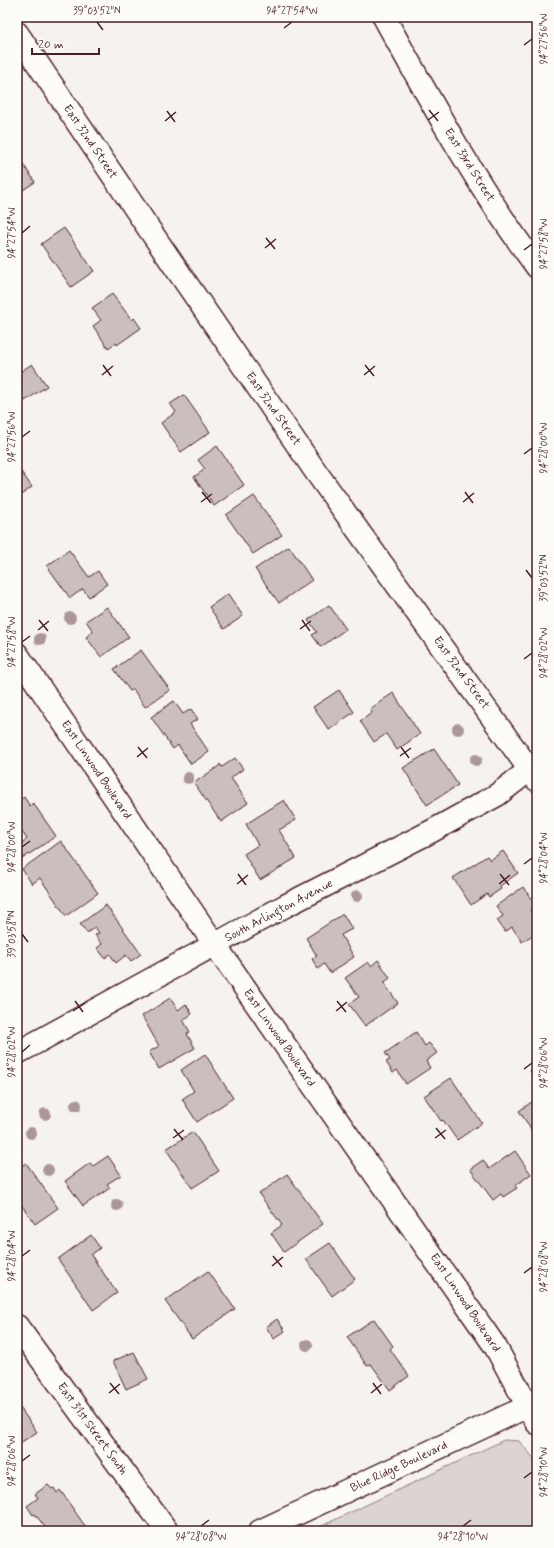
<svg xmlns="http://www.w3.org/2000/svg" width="554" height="1548" font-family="Mynerve,sans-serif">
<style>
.green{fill:#dcd4d2;stroke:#937a7e}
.building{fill:#cbbfbe;stroke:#4a1f2b}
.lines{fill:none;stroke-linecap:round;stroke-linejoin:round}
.minor-casing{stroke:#4a1f2b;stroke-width:25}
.major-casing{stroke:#4a1f2b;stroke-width:25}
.minor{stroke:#fdfcf7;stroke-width:22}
.major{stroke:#fdfcf7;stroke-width:22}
.tree{fill:#ab979a}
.ticks{fill:none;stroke:#4a1f2b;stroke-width:1.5}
.labels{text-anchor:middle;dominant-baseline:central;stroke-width:3.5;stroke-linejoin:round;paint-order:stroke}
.street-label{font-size:12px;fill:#4a1f2b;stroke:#fdfcf7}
.neatline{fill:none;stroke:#4a1f2b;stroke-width:1.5}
.ticks-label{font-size:10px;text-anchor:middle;fill:#4a1f2b}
</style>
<rect width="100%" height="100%" fill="#f6f3ef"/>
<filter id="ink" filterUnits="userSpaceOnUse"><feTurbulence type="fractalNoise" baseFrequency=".025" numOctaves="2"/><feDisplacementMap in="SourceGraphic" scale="8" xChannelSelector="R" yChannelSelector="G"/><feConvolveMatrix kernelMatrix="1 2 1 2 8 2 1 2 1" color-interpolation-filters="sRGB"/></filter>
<g filter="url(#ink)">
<!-- green -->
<path class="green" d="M504 1440 519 1441 537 1462V1531H311Z"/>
<!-- building -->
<path class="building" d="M17 155 35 182 17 194Z
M64 228 94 271 71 287 41 244Z
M112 294 132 320 134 318 141 328 117 345 116 343 108 348 93 326 101 320 92 308Z
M32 364 47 386 25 401 17 390V374Z
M184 395 210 432 181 452 161 423 176 412 170 404Z
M217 446 244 485 214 506 194 477 205 469 198 460Z
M17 466 32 487 17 498Z
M254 496 282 535 253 554 226 515Z
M289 546 312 580 279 603 255 569Z
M69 550 89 577 98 571 107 584 89 597 83 589 70 598 47 566Z
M228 594 243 616 224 629 209 607Z
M329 605 346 629 321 647 312 635 317 632 308 620Z
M107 607 129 637 101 657 86 637 93 631 86 621Z
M141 650 170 690 145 707 133 689 130 691 114 669Z
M339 690 354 712 329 730 313 707Z
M393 693 420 734 397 750 386 734 374 742 360 721 372 713 370 709Z
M174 701 183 714 191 709 198 719 190 724 209 752 191 764 178 745 173 749 151 717Z
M434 749 458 785 427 805 403 768Z
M235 758 243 769 231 778 248 803 221 822 194 783 219 766 220 764 222 767Z
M24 797 30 806 33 803 56 836 22 859 17 852V846L27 839 17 825V802Z
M284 800 296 820 279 830 296 858 260 880 244 854 258 845 246 824Z
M61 841 98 893 66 916 40 878 32 884 22 869Z
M503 851 518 873 500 886 501 889 489 897 487 894 471 905 453 878 487 856 490 860Z
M523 887 536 906 530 910 536 919 533 921 537 927V932L522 942 512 927 505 932 497 920 503 916 496 906Z
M106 905 141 954 131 961 126 955 116 963 110 954 105 958 97 948 102 944 95 935 99 933 95 927 87 933 80 924Z
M343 914 352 929 341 935 354 957 330 973 324 964 318 969 312 959 317 956 306 938Z
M378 960 390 978 384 983 398 1003 365 1026 349 1004 359 997 345 978 368 962 371 966Z
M170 998 178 1010 186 1004 192 1014 183 1020 190 1032 187 1034 195 1048 159 1069 149 1052 159 1046 142 1016Z
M416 1032 425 1046 429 1043 437 1053 426 1061 430 1068 406 1084 397 1070 393 1073 386 1062 390 1060 385 1053Z
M205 1054 233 1098 197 1122 182 1099 194 1091 181 1070Z
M537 1066V1080L530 1071Z
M451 1078 482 1123 457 1140 443 1120 441 1121 424 1096Z
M537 1098V1135L536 1136 519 1111Z
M193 1132 219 1171 192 1188 166 1149Z
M515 1151 531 1174 515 1186 517 1188 503 1197 501 1194 493 1200 470 1169 483 1160 489 1169Z
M108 1156 121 1175 107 1184 110 1188 83 1206 65 1181 90 1163 93 1166Z
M26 1163 58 1208 35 1224 17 1199V1169Z
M287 1174 323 1224 284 1252 271 1233 282 1225 259 1194Z
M91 1235 100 1248 91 1255 117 1293 93 1310 58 1259Z
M330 1243 355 1279 332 1296 306 1259Z
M208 1271 235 1309 192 1339 165 1301Z
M277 1319 285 1331 274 1339 266 1327Z
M374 1319 393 1346 390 1349 409 1376 390 1390 371 1364 367 1366 347 1337Z
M134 1352 148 1379 126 1389 113 1361Z
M17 1405H18L37 1432 17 1445Z
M48 1485 52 1489 54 1488 57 1493 60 1490 85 1526 77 1531H48L35 1514 33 1515 27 1506 38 1498 35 1494Z"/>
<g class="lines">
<!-- minor casing -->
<g class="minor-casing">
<path id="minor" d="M384 17C431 102 478 188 537 267
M17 33 149 229 316 472 537 780
M17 654 215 945 495 1346 537 1423
M17 1053 285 906 432 831 497 795 537 764
M17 1326 167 1531"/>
</g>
<!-- major casing -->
<g class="major-casing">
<path id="major" d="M260 1531 537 1402"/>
</g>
<!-- minor -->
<use href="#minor" class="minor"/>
<!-- major -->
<use href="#major" class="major"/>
</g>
<!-- trees -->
<g class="tree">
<circle cx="70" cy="618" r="6"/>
<circle cx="40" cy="639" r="6"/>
<circle cx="458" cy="729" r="6"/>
<circle cx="476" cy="760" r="6"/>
<circle cx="188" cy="778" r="6"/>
<circle cx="357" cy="896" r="6"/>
<circle cx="76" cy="1105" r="6"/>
<circle cx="45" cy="1114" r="6"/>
<circle cx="31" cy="1133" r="6"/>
<circle cx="48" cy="1170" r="6"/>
<circle cx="117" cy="1205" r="6"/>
<circle cx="307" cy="1345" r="6"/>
</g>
</g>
<!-- ticks -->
<path class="ticks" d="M97 22 103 30M284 28 292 22M524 45 532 39M429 110 438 121M167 111 175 122M428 120 439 112M165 121 176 112M22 233 30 226M266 238 275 249M265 248 276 239M524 250 532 244M103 365 111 376M365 365 374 376M102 375 113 366M364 375 375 366M22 437 30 431M524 454 532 448M202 492 211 503M465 492 473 503M201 502 212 494M463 502 474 493M526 570 532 578M39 620 48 631M302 620 310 631M300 629 311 621M38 630 49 621M22 642 30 636M524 659 532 653M138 747 147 758M401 747 409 758M400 756 411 748M137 757 148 748M22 847 30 841M524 864 532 858M238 874 246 885M500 874 509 885M237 884 248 875M499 884 510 875M22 934 28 942M75 1001 83 1012M337 1001 346 1012M73 1011 85 1003M336 1011 347 1002M22 1052 30 1045M524 1069 532 1063M436 1128 445 1139M174 1129 183 1140M173 1138 184 1130M435 1138 446 1130M22 1256 30 1250M273 1256 282 1267M272 1266 283 1257M524 1273 532 1267M110 1383 119 1394M373 1383 381 1394M109 1393 120 1384M371 1393 382 1384M22 1461 30 1455M524 1478 532 1472M201 1526 209 1520M463 1526 471 1520"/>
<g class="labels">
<!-- street labels -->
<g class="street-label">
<text transform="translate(90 142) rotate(56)">East 32nd Street</text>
<text transform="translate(469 165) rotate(58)">East 33rd Street</text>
<text transform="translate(273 409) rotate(55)">East 32nd Street</text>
<text transform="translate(461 673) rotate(54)">East 32nd Street</text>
<text transform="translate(96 770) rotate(56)">East Linwood Boulevard</text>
<text transform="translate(279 911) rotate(-28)">South Arlington Avenue</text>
<text transform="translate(279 1038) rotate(55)">East Linwood Boulevard</text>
<text transform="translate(465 1303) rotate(56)">East Linwood Boulevard</text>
<text transform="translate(92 1429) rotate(54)">East 31st Street South</text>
<text transform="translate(399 1467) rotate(-25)">Blue Ridge Boulevard</text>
</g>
</g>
<!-- margin -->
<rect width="554" height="1548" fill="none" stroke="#fdfcf7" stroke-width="44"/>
<!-- scale -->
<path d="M32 48v6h67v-6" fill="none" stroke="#4a1f2b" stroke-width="2"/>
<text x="38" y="48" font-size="12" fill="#4a1f2b" stroke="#fdfcf7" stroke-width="3" paint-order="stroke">20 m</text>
<rect x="22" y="22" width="510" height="1504" class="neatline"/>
<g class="ticks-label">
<text x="97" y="14">39°03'52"N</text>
<text x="292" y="14">94°27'54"W</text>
<text transform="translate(543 39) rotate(-90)" y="4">94°27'56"W</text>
<text transform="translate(11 233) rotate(-90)" y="4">94°27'54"W</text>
<text transform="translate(543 244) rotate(-90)" y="4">94°27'58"W</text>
<text transform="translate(11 437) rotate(-90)" y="4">94°27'56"W</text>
<text transform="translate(543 448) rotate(-90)" y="4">94°28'00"W</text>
<text transform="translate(543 578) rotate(-90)" y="4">39°03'52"N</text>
<text transform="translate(11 642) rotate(-90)" y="4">94°27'58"W</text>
<text transform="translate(543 653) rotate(-90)" y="4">94°28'02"W</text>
<text transform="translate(11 847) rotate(-90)" y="4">94°28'00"W</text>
<text transform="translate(543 858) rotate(-90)" y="4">94°28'04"W</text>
<text transform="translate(11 934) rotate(-90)" y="4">39°03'58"N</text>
<text transform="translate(11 1052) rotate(-90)" y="4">94°28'02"W</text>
<text transform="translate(543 1063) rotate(-90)" y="4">94°28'06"W</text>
<text transform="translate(11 1256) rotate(-90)" y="4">94°28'04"W</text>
<text transform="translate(543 1267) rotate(-90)" y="4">94°28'08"W</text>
<text transform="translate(11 1461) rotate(-90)" y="4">94°28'06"W</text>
<text transform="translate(543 1472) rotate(-90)" y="4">94°28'10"W</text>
<text x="201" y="1540">94°28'08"W</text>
<text x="463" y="1540">94°28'10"W</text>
</g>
</svg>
